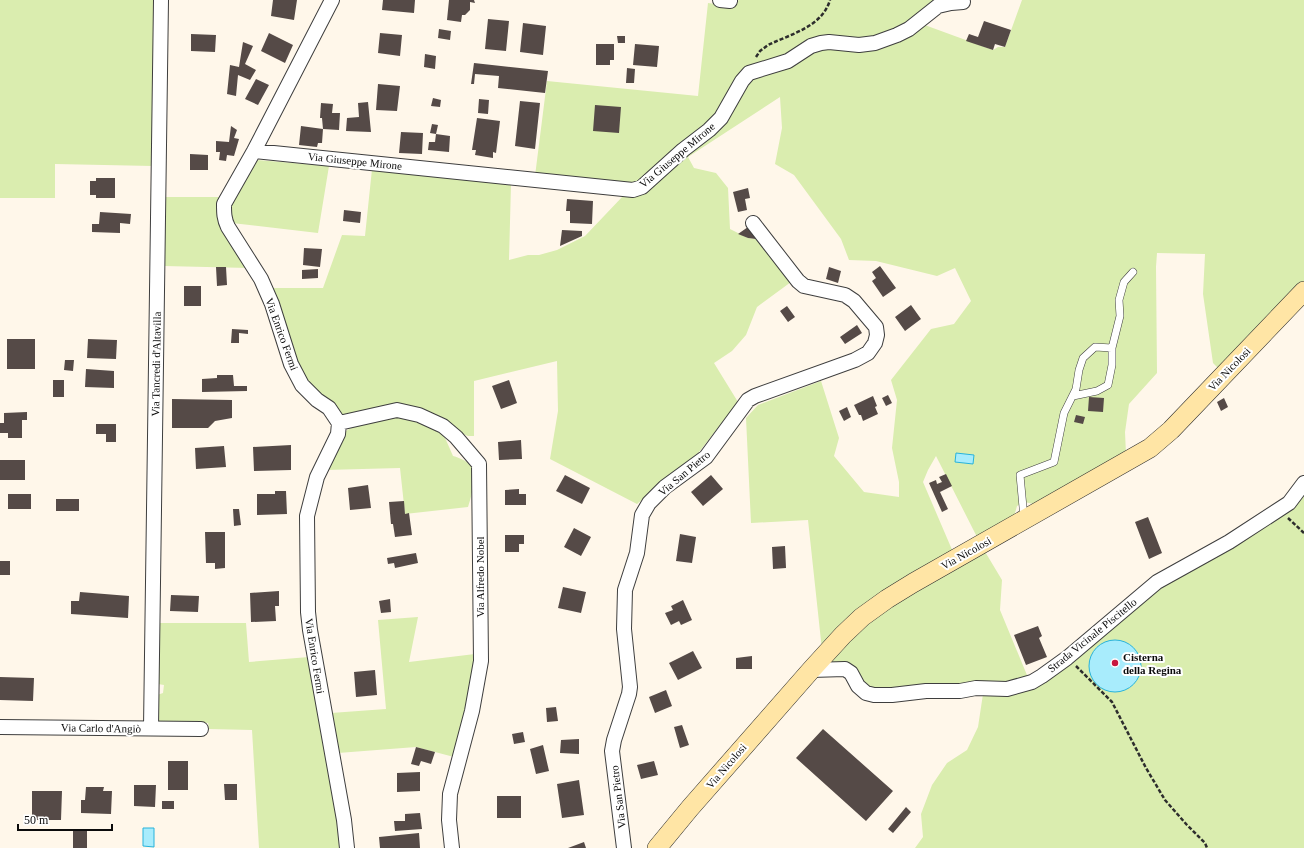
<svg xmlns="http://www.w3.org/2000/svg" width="1304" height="848" font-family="Georgia,serif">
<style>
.green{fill:#daedaf}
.water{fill:#a8ecfc;stroke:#28b3db}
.building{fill:#554a47}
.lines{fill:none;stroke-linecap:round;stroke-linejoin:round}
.service-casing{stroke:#3e3e3e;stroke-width:8}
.minor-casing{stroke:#3e3e3e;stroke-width:16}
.secondary-casing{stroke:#2d2d2d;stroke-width:20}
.path{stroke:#2d2d2d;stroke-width:2.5;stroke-dasharray:4 2;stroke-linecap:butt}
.service{stroke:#fff;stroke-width:7}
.minor{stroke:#fff;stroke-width:14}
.secondary{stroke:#ffe5a5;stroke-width:19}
.poi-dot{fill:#c8163e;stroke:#fff;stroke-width:1.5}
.labels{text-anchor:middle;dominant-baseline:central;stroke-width:4;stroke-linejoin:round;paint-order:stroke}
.street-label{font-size:11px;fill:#0b0b0b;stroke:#fff}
.poi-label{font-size:11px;font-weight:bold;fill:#0b0b0b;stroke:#fff;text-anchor:start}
</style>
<rect width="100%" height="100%" fill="#fff7ea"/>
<!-- green -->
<path class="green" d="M0 0H157L153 166 55 164V198H0Z
M739 0H939L910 24 888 35 790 55 747 71 718 116 636 186 535 176 547 81 698 96 708 3 729 6Z
M1022 0H1304V281L1220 370 1213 363 1203 294 1205 254 1157 253 1156 267 1157 373 1129 404 1125 432 1126 454 1037 505 1025 502 1017 506 1013 520 978 539 936 456 928 470 923 482 953 552 822 650 808 520 751 523 746 418 758 405 821 381 839 438 834 456 864 492 899 497V482L892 448 897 400 891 380 931 329 954 324 971 301 955 268 937 276 876 261 849 260 841 239 794 175 775 164 782 128 780 97 688 157 694 168 716 173 728 188 730 229 748 238 756 239 791 282 757 307 746 335 732 351 714 363 738 402 699 452 637 504 550 459 558 411 557 361 474 381V436H468L456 431 372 409 342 415 301 376 270 288H323L342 235 365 236 372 169 511 184 509 260 528 255H539L557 250 585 236 624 195 685 152 750 76 821 47 858 49 922 24 993 50 998 47H1005Z
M257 160 329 166 318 233 232 223 230 209 232 203Z
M166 197H222L249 268 164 266Z
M401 415 442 433 446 440 453 456C460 458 471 462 473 470 476 479 471 498 468 507L405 514 400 468 325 470 342 434C358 421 382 419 401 415Z
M1304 491V848H915L923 837 921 814 932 785 947 763 967 750 978 727 983 694 1014 692 1151 595Z
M984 550 1002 580 1000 610 1029 680 1005 686 878 692 822 666 868 620Z
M418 617 409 662 475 654 476 670 454 757 416 747 338 753 331 713 386 709 378 620Z
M159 623H246L249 662 309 657 338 820 341 848H259L252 730 209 729 208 723 157 722V695L163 693 164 685 158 684Z"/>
<!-- water -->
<path class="water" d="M956 453 974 455 973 464 955 462Z
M1089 666a26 26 0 1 1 52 0a26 26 0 1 1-52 0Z
M143 828H154V847L143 846Z"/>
<!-- building -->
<path class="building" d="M273 0H297L294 20 271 16Z
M383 0H415L414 13 382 10Z
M449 0H474L475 3 470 2V10L465 15H462L461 22 447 20Z
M488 19 509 21 506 51 485 49Z
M984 21 1011 30 1005 47 995 44 993 50 966 41 969 34 978 37Z
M523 23 546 26 543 55 520 52Z
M439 29 451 31 450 40 438 38Z
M269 33 293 45 285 63 261 51Z
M380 33 402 35 400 56 378 53Z
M191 34 216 35 215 52 191 51Z
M617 36H625V43H618Z
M243 42 253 46 245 64 256 70 250 80 238 75 236 96 227 94 230 65 239 67Z
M596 44H614V60H610V65H596Z
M635 44 659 46 657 67 633 65Z
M425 54 436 56 435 69 424 67Z
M474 63 548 71 545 93 498 88 499 76 475 74 474 84H471Z
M627 68 635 69 634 83H626Z
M256 79 269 85 258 105 245 99Z
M378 84 400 86 397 111 376 110Z
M433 98 441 100 440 107 431 106Z
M479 99 489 100 488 114 478 113Z
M520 101 540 103 535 149 515 146Z
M368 102 371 132 346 131 347 118 359 117 358 103Z
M321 103 333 104 332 113H340L339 130 323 129 322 118H320Z
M595 105 621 107 619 133 593 131Z
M477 118 500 121 496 153 493 152V158L475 155 476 150H472Z
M432 124 438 125 436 134 430 133Z
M231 126 237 130 234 138 239 139 234 156 227 155 226 161 219 160 220 152H216V141L229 142Z
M301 126 323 129 322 143H318L317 147 299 145Z
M401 132 423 133 422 154 399 153Z
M436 134 450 136 449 152 428 150 429 142H435Z
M190 154 208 155V170H190Z
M96 178H115V198H96V195H90V181H96Z
M748 188 750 198 745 199 747 210 738 212 733 192Z
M567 199 593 201 592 224 570 223V211H566Z
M344 210 361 212 360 223 343 221Z
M100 212 131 214 130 224 120 223V233L92 232V224H99Z
M748 227 756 239 748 238 738 234Z
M562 230 582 231V236L560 246Z
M304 248 322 249 320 267 303 265Z
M880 266 896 288 883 297 872 281 876 278 872 272Z
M216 267H226L227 285 217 286Z
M829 267 841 271 838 283 826 279Z
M318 269V278L302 279V270Z
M184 286H201V306H184Z
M911 305 921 319 905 331 895 317Z
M787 306 795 317 788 322 780 311Z
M857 325 862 333 845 344 840 337Z
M232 329 248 330V334L239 333V343H231Z
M7 339H35V369H7Z
M88 339 117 340 116 359 87 358Z
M65 360H74L73 371 64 370Z
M86 369 114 371V388L85 387Z
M217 375H233L234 386H247V391L202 392V379L217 378Z
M53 380H64V397H53Z
M509 380 517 403 501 409 492 386Z
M888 395 892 403 886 406 882 398Z
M873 396 877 406 875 407 878 414 863 421 861 415H859L854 405Z
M1089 397 1104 398 1103 412 1088 411Z
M1224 398 1228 407 1221 411 1217 402Z
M172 399 232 400V418L215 421 208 428H172Z
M847 407 851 417 844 421 839 411Z
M27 412V420H22V438H8V433H0V423H4V413Z
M1076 415 1085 417 1083 424 1074 422Z
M96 424H116V442H106V434H96Z
M521 440 522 459 499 460 498 442Z
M291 445V470L254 471 253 447Z
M224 446 226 467 196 469 195 448Z
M0 460H25V480H0Z
M946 474 952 486 940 492 948 509 942 512 929 483 936 480 937 484 942 482 939 477Z
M565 475 590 488 582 504 556 491Z
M711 475 723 489 703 506 691 492Z
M368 485 371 508 350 510 348 488Z
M519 489V494H526V505H505V490Z
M275 491H286L287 514 257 515V494H275Z
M8 494H31V509H8Z
M56 499H79V511H56Z
M404 501 405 514 409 513 412 535 395 537 393 524H391L389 502Z
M233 509H239L241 525 234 526Z
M1148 517 1162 553 1149 559 1135 522Z
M574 528 591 537 581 556 564 547Z
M205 532H225V568L215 569V563H206Z
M680 534 696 537 692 563 676 561Z
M505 535H524V544H519V552H505Z
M785 546 786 568 773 569 772 547Z
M416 553 418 563 395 568 394 563 388 564 387 558Z
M0 561H10V575H0Z
M563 587 586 592 581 613 558 608Z
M279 591V606H275L276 621 251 622 250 593Z
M80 592 129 596 128 618 71 614V601H79Z
M171 595 199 596 198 612 170 611Z
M390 599 391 612 381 613 379 601Z
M683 600 692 620 681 625 679 621 671 625 665 613 673 610 671 606Z
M1038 626 1042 636 1039 638 1047 657 1026 665 1014 635Z
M693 651 702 668 678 680 669 663Z
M752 656V669H736V658Z
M375 670 377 695 356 697 354 672Z
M0 677 34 678 33 701 0 700Z
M666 690 672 706 655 713 649 697Z
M556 707 558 721 547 722 546 708Z
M682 725 689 745 680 748 674 727Z
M823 729 893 791 866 821 796 758Z
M523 732 525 742 514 744 512 734Z
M579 739V754L560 753 561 740Z
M543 745 549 771 536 774 530 749Z
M416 747 435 752 431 764 421 761 419 766 411 764Z
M168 761H188V790H168Z
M654 761 658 775 641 779 637 765Z
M420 772V791L397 792V773Z
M579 780 584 815 562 818 557 784Z
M224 784H237V800H225Z
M134 785H156L155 807 134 806Z
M86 787H104L103 791H112L111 814 81 813V800H85Z
M32 791H62L61 820H32Z
M497 796H521V818H497Z
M162 801H174V809H162Z
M906 807 911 812 893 833 888 829Z
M420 813 422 829 395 831 394 821H405V814Z
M73 831H87V848H73Z
M419 833 420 848H380L379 837Z
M584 842 586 848H568Z"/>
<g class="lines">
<!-- service casing -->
<g class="service-casing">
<path id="service" d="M1112 348 1120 316 1119 300 1124 282 1133 272
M1024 518 1020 475 1054 462 1064 413 1076 389 1079 370 1083 358 1095 347 1112 348V365L1108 385 1097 391 1073 396"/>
</g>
<!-- minor casing -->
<g class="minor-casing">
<path id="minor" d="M332 0 254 151 224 204C224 213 224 219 228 227L261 279 272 304 291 364 302 385 317 400 329 408 339 423 338 434 317 477 307 516 308 612 310 630 344 820 347 848
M720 0 730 1
M254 151 633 190 642 187 683 150 709 130 721 118 742 81 749 73 788 61 811 46 821 43 829 42 859 45 875 43 897 35 909 29 938 6 951 3 963 2
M339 423 397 410 419 415 443 426 456 437 479 464 481 661 472 711 450 794 449 820 452 848
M811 670 845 669 851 673 858 686 866 693 874 695H892L926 691H960L976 688 1007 689 1032 682 1042 676 1067 658 1157 582 1229 542 1289 503 1304 483
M0 727 201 729
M151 728 161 0
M624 848 612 751 614 740 629 694 630 687 624 629 625 590 637 553 642 515 649 503 665 487 706 457 748 400 755 396 855 360 868 353 875 343 877 335 876 327 854 301 845 295 804 286 798 281 753 223"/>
</g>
<!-- secondary casing -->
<g class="secondary-casing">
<path id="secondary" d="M657 848 690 808 811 670 843 635 862 617 887 599 913 583 1150 448 1171 430 1304 291"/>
</g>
<!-- path -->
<path class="path" d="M756 57 760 51 768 45C791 34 822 27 830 0
M1288 518 1304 533
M1076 666 1112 702 1146 768 1165 800 1187 825 1205 843 1207 848"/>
<!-- service -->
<use href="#service" class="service"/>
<!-- minor -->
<use href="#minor" class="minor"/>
<!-- secondary -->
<use href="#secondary" class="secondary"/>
</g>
<!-- markers -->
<circle class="poi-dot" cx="1115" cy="663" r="4"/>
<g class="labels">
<!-- street labels -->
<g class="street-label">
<text transform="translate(677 155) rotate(-40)">Via Giuseppe Mirone</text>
<text transform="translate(355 161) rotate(6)">Via Giuseppe Mirone</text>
<text transform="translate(282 334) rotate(70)">Via Enrico Fermi</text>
<text transform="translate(156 364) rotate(-89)">Via Tancredi d'Altavilla</text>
<text transform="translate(1229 369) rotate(-46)">Via Nicolosi</text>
<text transform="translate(684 473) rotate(-40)">Via San Pietro</text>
<text transform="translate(966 553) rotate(-29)">Via Nicolosi</text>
<text transform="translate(480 577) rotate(-90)">Via Alfredo Nobel</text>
<text transform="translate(1092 635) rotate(-39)">Strada Vicinale Piscitello</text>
<text transform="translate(315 656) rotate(81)">Via Enrico Fermi</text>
<text transform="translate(101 728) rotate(1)">Via Carlo d'Angiò</text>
<text transform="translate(726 766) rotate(-49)">Via Nicolosi</text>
<text transform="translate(618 797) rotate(-97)">Via San Pietro</text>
</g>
<!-- poi labels -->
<g class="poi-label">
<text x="1123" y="657">Cisterna<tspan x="1123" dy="13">della Regina</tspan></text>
</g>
</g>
<!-- scale -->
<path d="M18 824v6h94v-6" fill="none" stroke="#0b0b0b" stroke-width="2"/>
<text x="24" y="824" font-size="12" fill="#0b0b0b" stroke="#ffffff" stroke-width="3" paint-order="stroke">50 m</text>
</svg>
